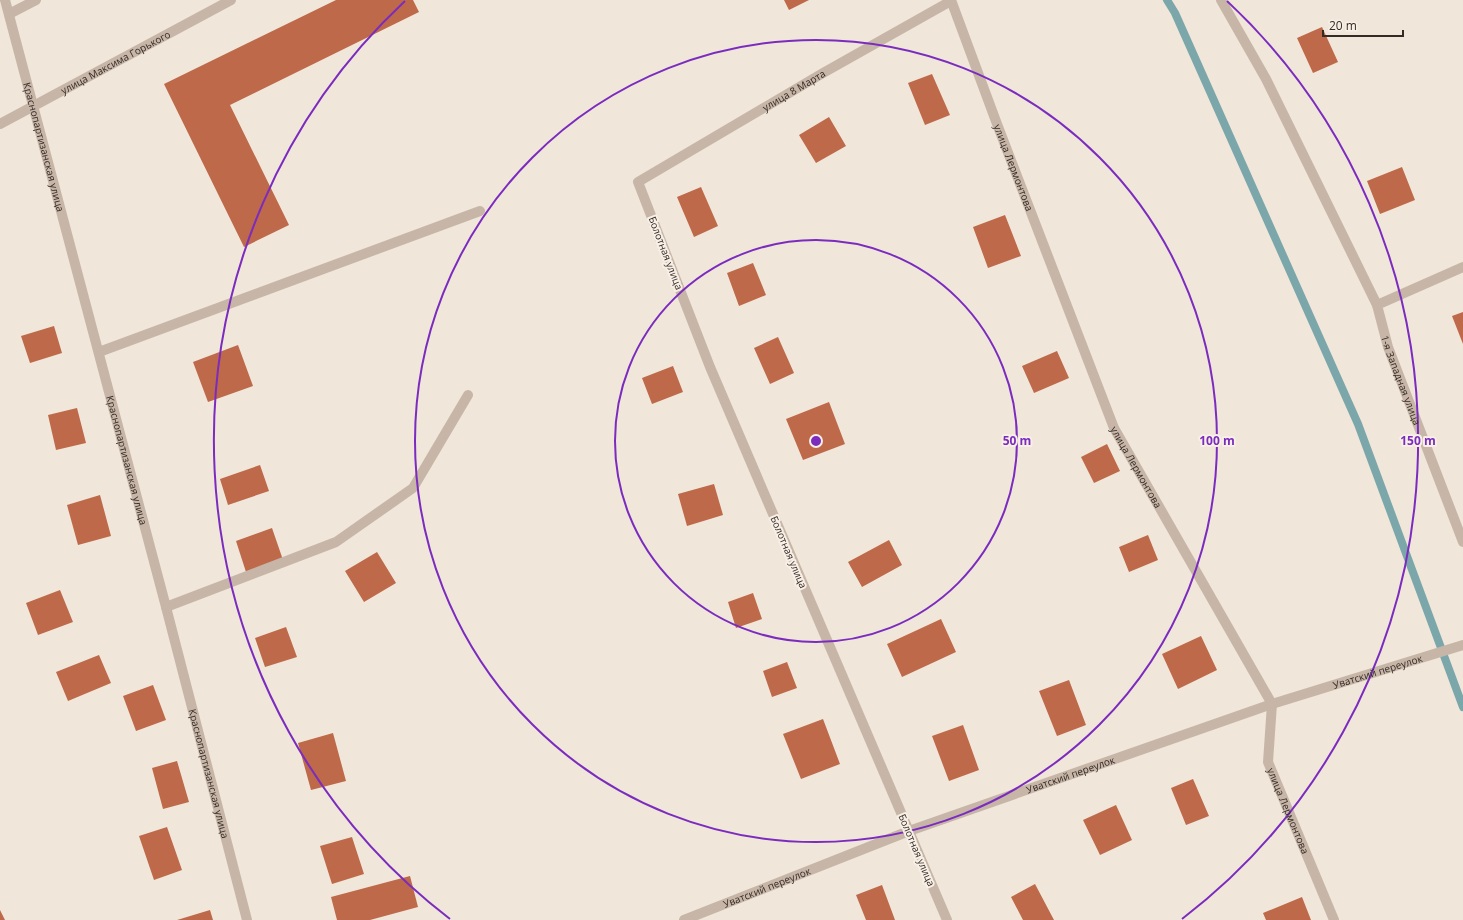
<svg xmlns="http://www.w3.org/2000/svg" width="1463" height="920" font-family="'Open Sans',sans-serif">
<style>
.lines{fill:none;stroke-linecap:round;stroke-linejoin:round}
.stream{stroke:#7ba7ab;stroke-width:8}
.building{fill:#be6949}
.lane{stroke:#c7b6a7;stroke-width:10}
.street{stroke:#c7b6a7;stroke-width:10}
.ring{fill:none;stroke:#7b2cbf;stroke-width:2}
.labels{text-anchor:middle;dominant-baseline:central;stroke-width:4;stroke-linejoin:round;paint-order:stroke}
.street-label{font-size:10px;fill:#342b27;stroke:#f8f0e6}
.centre{fill:#7b2cbf;stroke:#f8f0e6;stroke-width:2}
.ring-label{font-size:12px;text-anchor:middle;font-weight:bold;fill:#7b2cbf;stroke:#f8f0e6;stroke-width:4;stroke-linejoin:round;paint-order:stroke}
</style>
<rect width="100%" height="100%" fill="#f0e6da"/>
<g class="lines">
<!-- stream -->
<path class="stream" d="M1167 0 1175 13 1358 424 1463 707"/>
</g>
<!-- building -->
<path class="building" d="M336 0H413L419 12 230 105 289 225 244 247 164 84Z
M784 0H809L789 10Z
M1322 27 1338 62 1313 73 1297 38Z
M932 74 950 115 925 125 908 83Z
M829 117 846 146 816 163 799 135Z
M1402 167 1415 200 1380 214 1367 181Z
M701 187 718 226 694 237 677 197Z
M1005 215 1021 256 988 268 973 227Z
M753 263 766 295 739 306 727 273Z
M1463 312V344L1452 316Z
M54 326 62 353 30 363 21 336Z
M778 337 794 373 770 384 754 348Z
M238 345 253 386 208 402 193 362Z
M1057 351 1069 378 1034 393 1022 366Z
M673 366 683 392 652 404 642 378Z
M829 402 845 444 803 460 786 419Z
M77 408 86 443 56 450 48 415Z
M1107 444 1120 471 1094 483 1081 457Z
M260 465 269 491 228 505 220 479Z
M714 484 723 515 687 526 678 494Z
M100 495 111 536 78 545 67 505Z
M272 528 283 560 246 572 236 541Z
M1148 535 1158 560 1129 572 1119 547Z
M889 540 902 565 862 587 848 562Z
M377 552 396 583 364 602 345 571Z
M60 590 73 622 38 635 26 603Z
M753 593 762 619 736 628 728 602Z
M941 619 956 652 902 677 887 644Z
M286 627 297 657 265 667 255 638Z
M1201 636 1217 670 1178 689 1162 654Z
M99 655 111 683 68 701 56 672Z
M787 662 797 688 772 697 763 671Z
M1069 680 1086 725 1057 736 1039 691Z
M153 685 166 720 136 731 123 696Z
M823 719 840 764 801 779 783 734Z
M963 725 979 770 949 781 932 736Z
M333 733 346 781 311 790 298 743Z
M177 761 189 802 163 809 152 768Z
M1193 779 1209 816 1186 825 1171 788Z
M1116 805 1132 840 1100 855 1083 820Z
M167 827 182 870 154 880 139 836Z
M352 837 364 874 332 884 320 846Z
M410 876 418 907 370 920H337L331 897Z
M1035 884 1054 920H1023L1011 897Z
M882 885 895 920H866L856 895Z
M1302 897 1311 920H1266L1263 913Z
M0 910 5 920H0Z
M210 910 213 920H177Z"/>
<g class="lines">
<!-- lane -->
<path class="lane" d="M1221 0 1266 79 1377 305
M9 14 36 0
M99 352 480 211
M166 607 336 542 413 488 468 395"/>
<!-- street -->
<g class="street">
<path id="s1" d="M5 0 166 607 247 920"/>
<path id="s2" d="M951 0 997 124 1114 428 1272 704 1268 762 1334 920"/>
<path id="s3" d="M0 124 231 0"/>
<path id="s4" d="M1463 267 1377 305 1388 347 1463 542"/>
<path id="s5" d="M684 920 909 831 1272 704 1463 645"/>
<path id="s6" d="M947 920 710 367 638 182 823 73 951 1"/>
</g>
</g>
<!-- distance rings -->
<g class="ring">
<circle cx="816" cy="441" r="201"/>
<circle cx="816" cy="441" r="401"/>
<path d="M450 919A602 602 0 0 1 405 1M1227 1A602 602 0 0 1 1182 919"/>
</g>
<g class="labels">
<!-- street labels -->
<g class="street-label">
<text stroke="none"><textPath href="#s3" startOffset="131">улица Максима Горького</textPath></text>
<text stroke="none"><textPath href="#s6" startOffset="981">улица 8 Марта</textPath></text>
<text stroke="none"><textPath href="#s1" startOffset="152">Краснопартизанская улица</textPath></text>
<text stroke="none"><textPath href="#s2" startOffset="179">улица Лермонтова</textPath></text>
<text transform="translate(666 253) rotate(69)">Болотная улица</text>
<text stroke="none"><textPath href="#s4" startOffset="173">1-я Западная улица</textPath></text>
<text stroke="none"><textPath href="#s1" startOffset="476">Краснопартизанская улица</textPath></text>
<text stroke="none"><textPath href="#s2" startOffset="503">улица Лермонтова</textPath></text>
<text transform="translate(789 552) rotate(67)">Болотная улица</text>
<text stroke="none"><textPath href="#s5" startOffset="737">Уватский переулок</textPath></text>
<text stroke="none"><textPath href="#s1" startOffset="800">Краснопартизанская улица</textPath></text>
<text stroke="none"><textPath href="#s5" startOffset="413">Уватский переулок</textPath></text>
<text stroke="none"><textPath href="#s2" startOffset="887">улица Лермонтова</textPath></text>
<text transform="translate(917 850) rotate(67)">Болотная улица</text>
<text stroke="none"><textPath href="#s5" startOffset="89">Уватский переулок</textPath></text>
</g>
</g>
<circle cx="816" cy="441" r="6" class="centre"/>
<g class="ring-label">
<text x="1017" y="445">50 m</text>
<text x="1217" y="445">100 m</text>
<text x="1418" y="445">150 m</text>
</g>
<!-- scale -->
<path d="M1323 30v6h80v-6" fill="none" stroke="#342b27" stroke-width="2"/>
<text x="1329" y="30" font-size="12" fill="#342b27" stroke="#f8f0e6" stroke-width="3" paint-order="stroke">20 m</text>
</svg>
